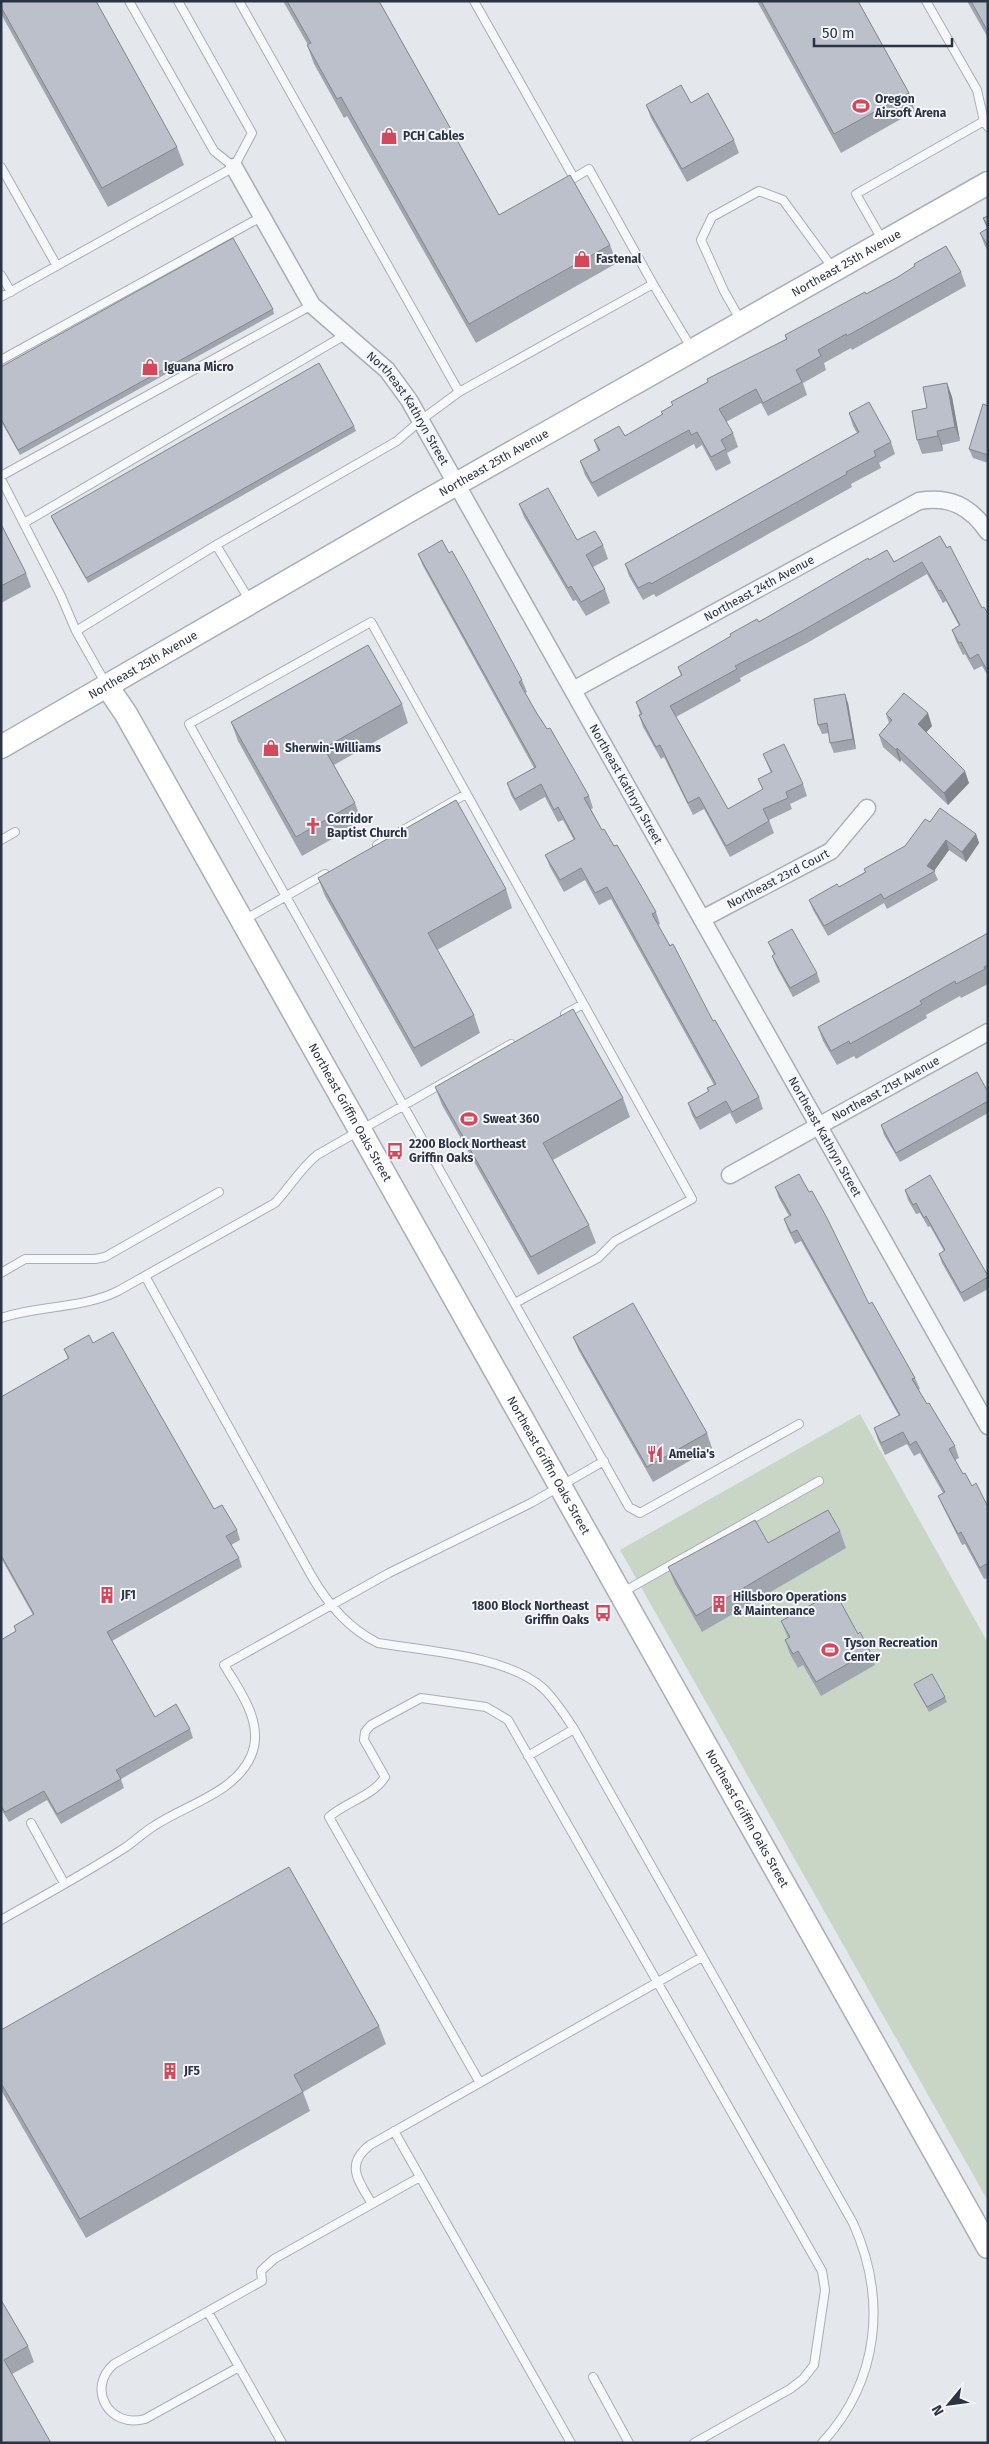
<svg xmlns="http://www.w3.org/2000/svg" width="989" height="2444" font-family="'Fira Sans',sans-serif">
<style>
.green{fill:#c9d6c5}
.lines{fill:none;stroke-linecap:round;stroke-linejoin:round}
.lane-casing{stroke:#a9aeb7;stroke-width:10}
.street-casing{stroke:#a9aeb7;stroke-width:19}
.secondary-casing{stroke:#a9aeb7;stroke-width:25}
.lane{stroke:#f7f8fa;stroke-width:8}
.street{stroke:#f7f8fa;stroke-width:16}
.secondary{stroke:#fff;stroke-width:22}
.wall{fill:#a1a5ae}
.shaded-wall{fill:#83868d}
.building{fill:#bbc0ca;stroke:#83868d}
.labels{text-anchor:middle;dominant-baseline:central;stroke-width:4;stroke-linejoin:round;paint-order:stroke}
.poi-label{font-size:12px;font-weight:bold;fill:#2b3445;stroke:#f4f6f9;text-anchor:start}
.street-label{font-size:12px;fill:#2b3445;stroke:#f4f6f9}
</style>
<rect width="100%" height="100%" fill="#e4e7ec"/>
<!-- green -->
<path class="green" d="M860 1414 988 1643V2201L620 1550Z"/>
<g class="lines">
<!-- lane casing -->
<g class="lane-casing">
<path id="lane" d="M129 1 214 151 234 167
M239 1 459 392
M474 1 574 178 589 169 653 284
M926 1 977 90 984 121
M1 167 57 266
M883 241 856 194 984 121 988 127
M1 275 11 292
M1 297 234 167 252 133 178 1
M741 321 724 291 701 240 712 217 759 191 783 200 832 267
M1 360 261 217
M1 476 312 305
M1 479 61 596 76 631 106 684
M24 523 345 335
M216 545 250 601
M76 631 216 545 397 441 421 420 459 392 653 284 692 349
M1 840 15 832
M377 845 466 794
M244 920 325 874
M565 1014 583 1004
M1 1273 25 1259H95L105 1257 219 1192
M145 1276 311 1575C327 1603 349 1629 378 1643 426 1651 509 1656 544 1689 556 1701 565 1715 574 1729L853 2223C887 2298 880 2380 822 2443
M515 1303 598 1258 615 1241 692 1199 371 622 189 724 629 1507 640 1513 799 1424
M1 1318C39 1305 82 1309 118 1291L275 1203C290 1187 300 1169 317 1155L511 1044
M623 1592 819 1481
M528 1756 574 1729
M31 1823 64 1883
M1 1920C43 1896 86 1873 126 1847 136 1840 144 1832 154 1826 185 1805 235 1793 251 1756 265 1724 240 1691 224 1665L389 1573 531 1503 604 1461
M480 2083 329 1817C346 1802 373 1796 385 1777L364 1740 365 1732 371 1725 421 1698 486 1707 508 1720 822 2271 825 2290 814 2365 803 2379 790 2389 694 2443
M394 2131 571 2443
M372 2204C359 2181 344 2165 370 2145L702 1957
M208 2312 282 2443
M239 2367 145 2419C109 2429 86 2388 114 2364L262 2281 261 2271 274 2259 420 2177
M593 2377 629 2443"/>
</g>
<!-- street casing -->
<g class="street-casing">
<g id="street">
<path id="s1" d="M234 167 312 305 387 370 409 400 988 1426"/>
<path id="s2" d="M573 690 919 501C950 496 970 506 988 532"/>
<path id="s3" d="M702 919 831 851 867 808"/>
<path id="s4" d="M730 1175 988 1032"/>
</g>
</g>
<!-- secondary casing -->
<g class="secondary-casing">
<g id="secondary">
<path id="s5" d="M107 686 126 714 988 2247"/>
<path id="s6" d="M1 747 421 504 988 183"/>
</g>
</g>
<!-- lane -->
<use href="#lane" class="lane"/>
<!-- street -->
<use href="#street" class="street"/>
<!-- secondary -->
<use href="#secondary" class="secondary"/>
</g>
<!-- wall -->
<path class="wall" d="M1 1 177 147 184 165 108 207 1 14Z
M283 1H379L499 215 610 245 617 263 476 343 347 116 344 118 314 64 307 45H308Z
M757 1H858L909 93 915 111 841 153Z
M967 1H988V38Z
M646 105 734 140 739 153 687 182 651 118Z
M988 216V251L985 246 980 233 987 229 983 218Z
M914 264 961 272 966 286 852 350 851 348 824 363 826 370 803 383 807 395 768 416 761 403 726 422 733 433 738 447 727 453 731 463 716 471 702 445 696 449 694 444 598 497 585 475 580 461 598 451 594 440 625 436 662 415 661 412 673 405 671 402 786 339 785 335 866 294 898 277 915 267Z
M273 309 274 314 20 455 1 421V367Z
M947 383 952 397 960 441 942 445 943 451 922 454 917 440 927 408Z
M988 406V463L973 458 969 449Z
M849 413 891 442 895 454 879 463 881 468 851 484 852 487 656 597 654 594 643 600 629 576 625 564 857 433 853 426Z
M354 426 356 431 88 583 53 521 51 516Z
M519 504 577 540 603 545 608 559 593 567 605 589 610 603 586 616 576 600 573 601 524 517Z
M1 524 26 573 31 587 1 603Z
M940 536 982 608 988 614V676L982 666 974 670 965 654 963 655 956 641 952 630 959 626 946 601 943 603 927 574 807 643 740 678 741 681 676 717 728 809 763 790 758 779 771 773 763 754 803 784 807 796 790 804 792 809 769 820 774 833 730 857 704 809 693 815 664 757 661 759 643 727 639 715 640 714 636 702 681 676 678 667 869 560 894 562Z
M418 554 522 680 527 692 525 693 536 712 589 796 593 808 591 809 602 830 614 846 656 912 660 924 658 925 670 946 713 1021 759 1097 763 1109 736 1124 730 1113 700 1130 692 1115 688 1103 708 1092 707 1088 714 1085 611 899 599 905 585 880 564 892 550 867 545 855 574 840 563 820 558 822 545 797 520 811 511 795 507 783 534 768 423 566Z
M848 703 856 749 834 753 830 743 829 733 822 734 818 725Z
M402 704 408 723 334 765 355 803 362 822 302 856 238 741 231 722Z
M886 714 932 726 926 732 969 783 948 805 901 760 900 762 883 747 879 735 889 723Z
M930 822 976 834 979 843 966 862 949 850 934 871 938 880 887 909 884 903 828 936 813 910 809 900 839 887 865 872 864 869 905 846Z
M318 878 506 889 512 908 437 950 474 1015 480 1033 421 1067 325 896Z
M988 933V984L961 998 960 996 926 1015 927 1018 856 1059 854 1056 837 1065 823 1041 818 1027Z
M768 942 817 973 820 982 793 997 776 966 772 956 774 955Z
M435 1087 623 1098 630 1117 553 1160 589 1225 596 1243 538 1275 442 1105Z
M988 1092V1113L900 1162 884 1135 881 1125Z
M775 1187 869 1304 915 1378 920 1389 918 1390 927 1404 955 1446 959 1458 955 1460 963 1474 988 1507V1578L984 1579 965 1544 962 1545 943 1507 938 1496 943 1493 920 1453 914 1456 907 1444 885 1455 878 1440 874 1428 899 1416 801 1241 795 1244 788 1230 784 1219 789 1216 779 1198Z
M905 1190 988 1276V1289L964 1302 942 1263 939 1254 944 1251 930 1226 928 1227 920 1213 916 1214 908 1200Z
M573 1337 707 1433 712 1448 653 1482 579 1351Z
M93 1343 214 1509 237 1530 240 1540 231 1545 239 1558 242 1567 112 1641 155 1717 190 1729 193 1738 121 1779 124 1788 61 1824 47 1800 9 1822 1 1809V1640L16 1631 14 1626 33 1615 1 1558V1397L68 1359 64 1349Z
M840 1531 846 1548 702 1632 675 1584 668 1567 768 1543Z
M781 1621 858 1634 870 1651 875 1665 821 1696 803 1665 798 1668 790 1654 785 1640 788 1638Z
M914 1684 945 1697 947 1702 929 1712 916 1689Z
M379 2026 386 2044 303 2092 310 2111 86 2238 1 2090V2030Z
M1 2300 28 2346 34 2362 12 2374 1 2443Z"/>
<!-- shaded-wall -->
<path class="shaded-wall" d="M947 383 952 397 960 441 955 427Z
M937 431 942 445 943 451 938 436Z
M845 694 848 703 856 749 853 739Z
M928 713 932 726 923 736 918 724Z
M897 748 901 760 900 762 896 750Z
M965 771 969 783 948 805 944 793Z
M976 834 979 843 966 862 962 852Z
M946 840 949 850 934 871 927 866Z"/>
<!-- building -->
<path class="building" d="M1 1H96L177 147 102 188 1 7Z
M287 1H379L499 215 570 175 610 245 469 324 341 97 337 99 307 45 311 43Z
M761 1H858L909 93 834 134Z
M971 1H988V32Z
M681 85 691 103 708 93 734 140 682 169 646 105Z
M988 216V227L983 218Z
M988 228V246L980 233Z
M233 238 273 309 18 450 1 419V367Z
M946 246 961 272 847 336 846 334 818 350 821 356 796 370 802 382 763 403 756 389 719 409 733 433 721 440 726 449 711 457 697 432 691 435 689 430 592 483 580 461 600 450 594 440 619 426 625 436 663 414 661 412 673 405 671 402 708 382 707 379 787 339 785 335 865 292 866 294 898 277 915 266 914 264Z
M319 363 354 426 86 578 51 516Z
M947 383 955 427 937 431 938 436 917 440 912 411 927 408 923 387Z
M869 402 891 442 874 451 876 456 846 472 847 474 651 584 650 582 638 588 625 564 859 432 849 413Z
M983 404 988 406V455L969 449Z
M548 488 577 540 595 531 603 545 586 555 605 589 581 602 571 586 568 588 519 504Z
M1 524 26 573 1 586Z
M940 536 947 548 950 546 982 608 984 607 988 614V672L978 654 970 659 961 642 959 643 952 630 960 625 941 590 939 591 922 562 802 631 735 666 737 669 670 706 728 809 763 789 758 779 772 772 763 754 784 744 803 784 786 792 788 798 763 809 769 821 726 846 699 797 688 803 660 745 656 747 639 715 642 714 636 702 682 675 678 667 731 636 730 634 757 619 759 622 868 558 869 560 887 550 894 562Z
M442 540 449 553 452 551 469 581 522 680 519 682 536 712 547 729 550 728 573 768 589 796 584 798 602 830 604 829 614 846 617 845 640 884 656 912 652 914 670 946 673 944 713 1021 715 1020 759 1097 732 1112 726 1101 696 1118 688 1103 709 1091 707 1088 716 1084 607 887 595 893 581 868 560 880 545 855 575 839 558 807 554 810 541 784 515 799 507 783 536 767 418 554Z
M368 645 402 704 324 748 355 803 296 837 231 722Z
M904 693 928 713 918 724 965 771 944 793 897 748 896 750 879 735 892 720 886 714Z
M845 694 853 739 830 743 827 723 818 725 814 699Z
M456 800 506 889 428 933 474 1015 414 1048 318 878Z
M940 808 976 834 962 852 946 840 927 866 935 871 884 899 881 894 824 926 809 900 837 884 839 887 866 872 864 869 905 846 925 819 930 822Z
M792 929 817 973 790 988 772 956 775 954 768 942Z
M988 933V965L984 967 985 969 956 984 955 981 920 1001 922 1004 850 1044 849 1041 831 1051 818 1027Z
M573 1009 623 1098 543 1143 589 1225 531 1257 435 1087Z
M977 1072 988 1092V1101L896 1153 881 1125Z
M799 1174 809 1192 812 1191 827 1218 869 1304 872 1302 915 1378 912 1379 927 1404 929 1403 955 1446 949 1449 963 1474 965 1473 972 1486 976 1483 988 1507V1566L986 1564 980 1568 961 1532 958 1534 938 1496 945 1492 916 1441 910 1445 903 1432 881 1443 874 1428 900 1415 797 1230 791 1233 784 1219 791 1215 775 1187Z
M930 1175 988 1276V1277L961 1293 939 1254 945 1250 926 1216 924 1218 916 1203 913 1205 905 1190Z
M633 1303 707 1433 647 1467 573 1337Z
M113 1332 214 1509 222 1505 237 1530 226 1536 239 1558 107 1632 155 1717 176 1704 190 1729 116 1770 121 1779 57 1814 44 1791 5 1812 1 1806V1640L16 1631 14 1626 34 1614 1 1555V1397L69 1358 64 1349 89 1335 93 1343Z
M828 1510 840 1531 696 1616 668 1567 755 1520 768 1543Z
M835 1592 858 1634 860 1632 870 1651 816 1682 798 1651 793 1654 785 1640 790 1637 781 1621Z
M932 1674 945 1697 927 1707 914 1684Z
M289 1867 379 2026 294 2075 303 2092 80 2219 1 2083V2030Z
M1 2300 28 2346 4 2360 51 2443H1Z"/>
<!-- icons -->
<defs>
<g id="stadium-bare" transform="scale(1.35)"><path d="M0-5a6.5 5 0 1 0 0 10a6.5 5 0 1 0 0-10ZM-3.5-1.8h7v3.6h-7Z" fill="#d1495b" stroke="#f4f6f9" stroke-width="2.5" paint-order="stroke"/></g>
<g id="shop-bare" transform="scale(1.35)"><path d="M-5-2.5h2.3a2.7 3.5 0 0 1 5.4 0H5L5.5 6h-11ZM-1.5-2.5h3a1.5 2.3 0 0 0-3 0Z" fill="#d1495b" stroke="#f4f6f9" stroke-width="2.5" paint-order="stroke"/></g>
<g id="church-bare" transform="scale(1.35)"><path d="M-1.2-6h2.4v3.5h3.3v2.4h-3.3V6h-2.4V-.1h-3.3v-2.4h3.3Z" fill="#d1495b" stroke="#f4f6f9" stroke-width="2.5" paint-order="stroke"/></g>
<g id="bus-bare" transform="scale(1.35)"><path d="M-5-6H5V4H4V6H2V4H-2V6H-4V4H-5ZM-3.5-4V0h7V-4ZM-3.5 1.2v1.5H-2V1.2ZM2 1.2v1.5H3.5V1.2Z" fill="#d1495b" stroke="#f4f6f9" stroke-width="2.5" paint-order="stroke"/></g>
<g id="restaurant-bare" transform="scale(1.35)"><path d="M-5-6h1v4h1v-4h1v4h1v-4h1v5L-1.5 .5V6h-2V.5L-5-1ZM5-6V6H3V1.5H1.5Q1.5-4 5-6Z" fill="#d1495b" stroke="#f4f6f9" stroke-width="2.5" paint-order="stroke"/></g>
<g id="building-bare" transform="scale(1.35)"><path d="M-4-6H4V6H1V3H-1V6H-4ZM-2.5-4.3h1.7v1.8h-1.7ZM.8-4.3h1.7v1.8H.8ZM-2.5-1h1.7V.8h-1.7ZM.8-1h1.7V.8H.8Z" fill="#d1495b" stroke="#f4f6f9" stroke-width="2.5" paint-order="stroke"/></g>
</defs>
<g fill-rule="evenodd">
<use href="#stadium-bare" x="861" y="106"/>
<use href="#shop-bare" x="389" y="136"/>
<use href="#shop-bare" x="582" y="259"/>
<use href="#shop-bare" x="150" y="367"/>
<use href="#shop-bare" x="271" y="748"/>
<use href="#church-bare" x="313" y="826"/>
<use href="#stadium-bare" x="469" y="1119"/>
<use href="#bus-bare" x="395" y="1151"/>
<use href="#restaurant-bare" x="655" y="1454"/>
<use href="#building-bare" x="107" y="1595"/>
<use href="#building-bare" x="719" y="1604"/>
<use href="#bus-bare" x="603" y="1613"/>
<use href="#stadium-bare" x="830" y="1650"/>
<use href="#building-bare" x="170" y="2071"/>
</g>
<g class="labels">
<!-- poi labels -->
<g class="poi-label">
<text x="875" y="99">Oregon<tspan x="875" dy="14">Airsoft Arena</tspan></text>
<text x="403" y="136">PCH Cables</text>
<text x="596" y="259">Fastenal</text>
<text x="164" y="367">Iguana Micro</text>
<text x="285" y="748">Sherwin-Williams</text>
<text x="327" y="819">Corridor<tspan x="327" dy="14">Baptist Church</tspan></text>
<text x="483" y="1119">Sweat 360</text>
<text x="409" y="1144">2200 Block Northeast<tspan x="409" dy="14">Griffin Oaks</tspan></text>
<text x="669" y="1454">Amelia's</text>
<text x="121" y="1595">JF1</text>
<text x="733" y="1597">Hillsboro Operations<tspan x="733" dy="14">&amp; Maintenance</tspan></text>
<text x="589" y="1606" text-anchor="end">1800 Block Northeast<tspan x="589" dy="14">Griffin Oaks</tspan></text>
<text x="844" y="1643">Tyson Recreation<tspan x="844" dy="14">Center</tspan></text>
<text x="184" y="2071">JF5</text>
</g>
<!-- street labels -->
<g class="street-label">
<text stroke="none"><textPath href="#s6" startOffset="974">Northeast 25th Avenue</textPath></text>
<text stroke="none"><textPath href="#s1" startOffset="301">Northeast Kathryn Street</textPath></text>
<text stroke="none"><textPath href="#s6" startOffset="569">Northeast 25th Avenue</textPath></text>
<text stroke="none"><textPath href="#s2" startOffset="212">Northeast 24th Avenue</textPath></text>
<text stroke="none"><textPath href="#s6" startOffset="164">Northeast 25th Avenue</textPath></text>
<text stroke="none"><textPath href="#s1" startOffset="736">Northeast Kathryn Street</textPath></text>
<text stroke="none"><textPath href="#s3" startOffset="86">Northeast 23rd Court</textPath></text>
<text stroke="none"><textPath href="#s4" startOffset="178">Northeast 21st Avenue</textPath></text>
<text stroke="none"><textPath href="#s5" startOffset="491">Northeast Griffin Oaks Street</textPath></text>
<text stroke="none"><textPath href="#s1" startOffset="1141">Northeast Kathryn Street</textPath></text>
<text stroke="none"><textPath href="#s5" startOffset="896">Northeast Griffin Oaks Street</textPath></text>
<text stroke="none"><textPath href="#s5" startOffset="1301">Northeast Griffin Oaks Street</textPath></text>
</g>
</g>
<!-- border -->
<rect width="989" height="2444" fill="none" stroke="#2b3445" stroke-width="5"/>
<!-- north arrow -->
<g transform="translate(949 2404) rotate(241)" stroke="#f4f6f9" stroke-width="4" paint-order="stroke">
<path d="M0-4L9 19L0 12L-9 19Z" fill="#2b3445"/>
<text y="-8" font-size="14" font-weight="bold" text-anchor="middle" fill="#2b3445">N</text>
</g>
<!-- scale -->
<path d="M814 38v8h138v-8" fill="none" stroke="#2b3445" stroke-width="2.5"/>
<text x="822" y="38" font-size="15" fill="#2b3445" stroke="#f4f6f9" stroke-width="4" paint-order="stroke">50 m</text>
</svg>
